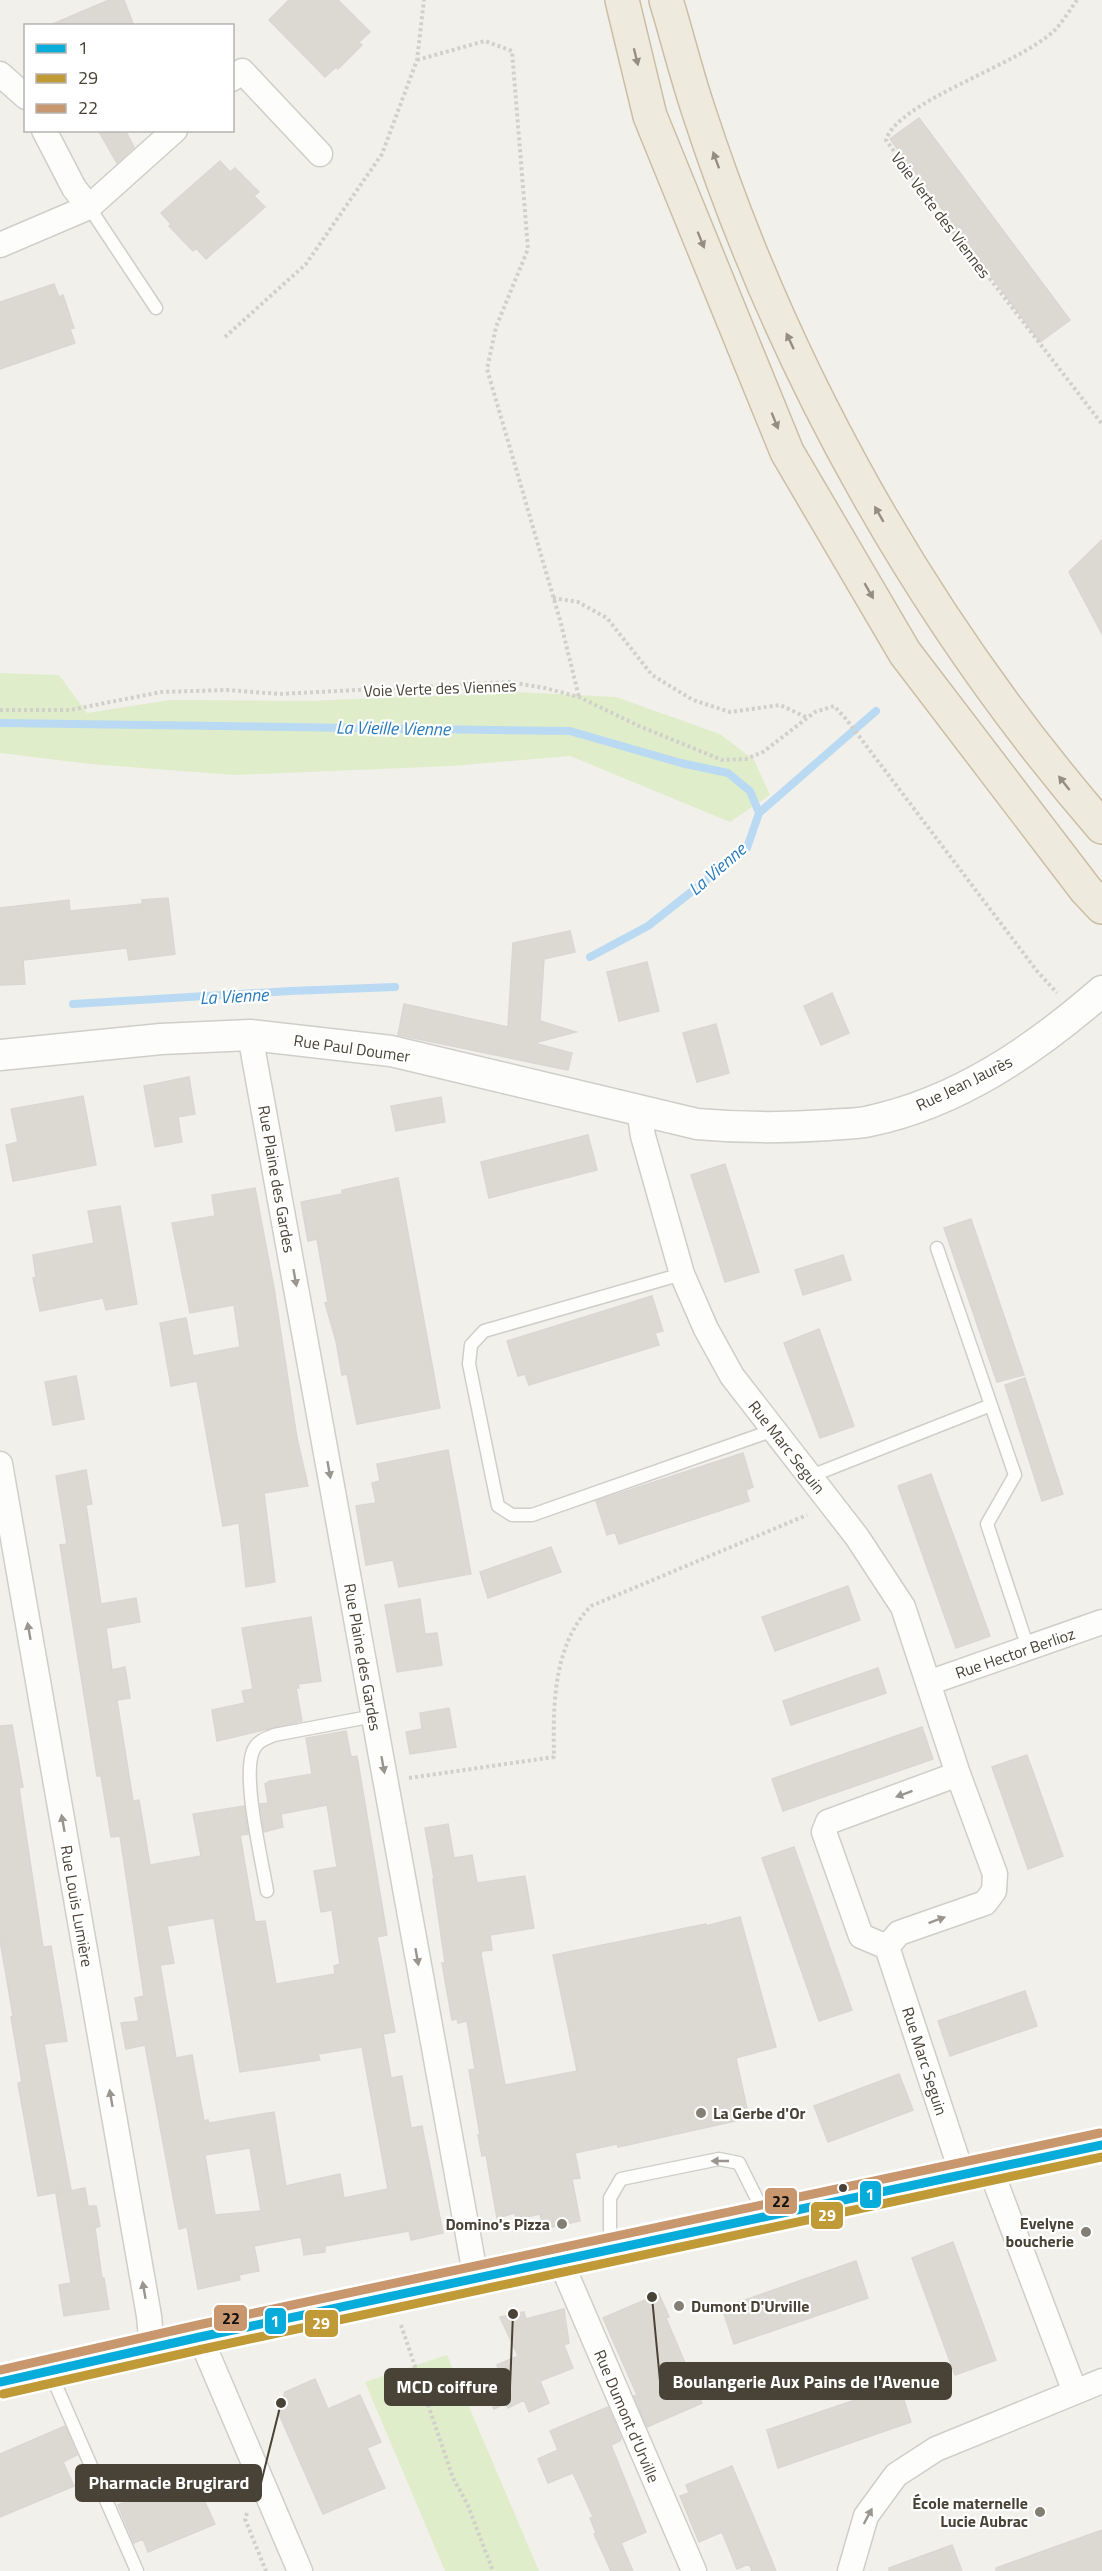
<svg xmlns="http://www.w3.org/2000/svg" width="1102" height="2571" font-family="'Titillium Web',sans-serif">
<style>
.green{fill:#dfedca}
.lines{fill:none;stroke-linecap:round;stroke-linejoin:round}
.stream{stroke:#b9daf2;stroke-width:8}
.building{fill:#dcd9d3;stroke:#dad7d1;stroke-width:1.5;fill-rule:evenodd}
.service-casing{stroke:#d0cec8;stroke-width:15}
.minor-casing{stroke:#d0cec8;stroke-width:27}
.tertiary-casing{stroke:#d0cec8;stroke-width:33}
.secondary-casing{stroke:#d2cdc2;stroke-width:36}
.trunk-casing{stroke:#cbbea5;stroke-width:36}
.path{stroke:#d2d0ca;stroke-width:4;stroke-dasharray:3 3;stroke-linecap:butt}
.service{stroke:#fdfdfc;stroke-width:12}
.minor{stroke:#fdfdfc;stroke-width:24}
.tertiary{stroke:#fdfdfc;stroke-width:30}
.secondary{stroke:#f7f5ef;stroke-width:33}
.trunk{stroke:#efeade;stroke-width:33}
.bus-1-casing{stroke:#fff;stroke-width:14}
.bus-2-casing{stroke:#fff;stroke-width:14}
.bus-3-casing{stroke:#fff;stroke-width:14}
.bus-1{stroke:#07acdb;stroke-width:9}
.bus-2{stroke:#bf9a36;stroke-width:9}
.bus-3{stroke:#c8976e;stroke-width:9}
.oneway{fill:#948e82}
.oneway2{fill:#9a968f}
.poi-dot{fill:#847f75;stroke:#fff;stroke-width:2}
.bus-dot{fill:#494236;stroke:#fff;stroke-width:2}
.labels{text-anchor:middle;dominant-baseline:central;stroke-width:4.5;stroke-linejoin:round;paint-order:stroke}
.street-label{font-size:16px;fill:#494236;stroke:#fff}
.poi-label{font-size:16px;font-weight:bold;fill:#494236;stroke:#fff;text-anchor:end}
.water-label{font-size:18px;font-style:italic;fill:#287bbc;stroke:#fff}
.leader{fill:none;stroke:#494236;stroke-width:2}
.callout-dot{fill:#494236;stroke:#fff;stroke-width:2}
.callout{fill:#494236;stroke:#494236;stroke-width:2}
.callout-label{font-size:18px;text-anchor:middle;font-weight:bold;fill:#fff}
.line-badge{stroke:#fff;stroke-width:2}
.badge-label{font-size:16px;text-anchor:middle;font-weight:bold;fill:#fff}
.pale-badge-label{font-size:16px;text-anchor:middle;font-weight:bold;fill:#111}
</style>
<rect width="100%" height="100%" fill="#f2f0eb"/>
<!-- green -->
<path class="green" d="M0 673 59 675 87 713 170 700 309 701 516 692 616 697 720 734 754 760 770 795 730 822 570 756 452 766 234 775 90 764 0 753Z
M447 2355 539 2571H445L365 2382Z"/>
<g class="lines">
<!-- stream -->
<path class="stream" d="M0 723 570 731 681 763 728 773 750 791 759 813
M590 957 648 926 747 848 759 813 876 711
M73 1004 290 991 395 987"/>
</g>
<!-- building -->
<path class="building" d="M109 0H124L134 26H48Z
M289 0H338L370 32 359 42 362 45 338 69 336 67 325 77 269 20Z
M919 118 1070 320 1040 342 890 139Z
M98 130H125L134 147 117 163Z
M220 161 230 172 235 168 259 192 254 196 265 207 206 259 196 248 193 251 169 226 171 224 161 213Z
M54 284 59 297 63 295 74 328 70 329 75 343 0 369V302Z
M1102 540V634L1069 572Z
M168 898 175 954 129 960 127 948 23 960 25 984 0 985V908L69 900 70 911 142 904V900Z
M570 931 575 952 544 959 540 1021 576 1032 534 1043 572 1053 568 1070 398 1035 404 1004 508 1027 513 943Z
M647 962 659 1011 619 1021 607 972Z
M832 993 849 1033 821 1045 804 1006Z
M716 1024 729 1073 697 1082 683 1033Z
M189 1077 195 1114 178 1117 182 1142 155 1147 144 1086Z
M83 1096 96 1165 13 1181 6 1145 18 1142 11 1109Z
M441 1097 445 1122 396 1131 391 1106Z
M588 1135 597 1170 489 1198 481 1162Z
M725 1164 759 1272 725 1282 691 1175Z
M398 1178 440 1408 357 1424 347 1374 342 1375 336 1341 325 1303 328 1302 317 1239 308 1241 301 1202 342 1194V1190Z
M255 1188 274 1288 297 1438 308 1486 264 1493 275 1582 246 1587 239 1523 223 1526 197 1381 171 1386 160 1323 186 1318 193 1356 240 1347 234 1305 190 1313 172 1223 215 1216 212 1195Z
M120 1206 137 1304 106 1310 103 1298 40 1311 33 1278 36 1277 33 1255 94 1243 88 1211Z
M971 1219 1024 1375 997 1382 944 1228Z
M843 1255 851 1280 803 1295 795 1270Z
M652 1296 663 1331 655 1333 659 1345 529 1385 525 1374 518 1376 507 1341Z
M819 1329 854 1426 820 1438 784 1343Z
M76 1376 84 1419 53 1425 45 1382Z
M1025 1378 1063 1494 1042 1501 1005 1385Z
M448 1450 471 1574 399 1587 393 1560 366 1565 356 1506 376 1503 372 1483 380 1481 377 1464Z
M743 1453 753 1487 746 1490 749 1501 619 1544 615 1532 607 1535 596 1501Z
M86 1470 92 1504 86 1505 101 1604 136 1598 140 1622 106 1628 112 1670 125 1667 130 1698 117 1700 133 1801 139 1800 150 1865 201 1856 193 1814 244 1806 248 1834 240 1835 255 1922 265 1921 276 1984 335 1974 334 1966 340 1964 332 1910 321 1912 314 1871 337 1867 327 1805 281 1814 283 1827 264 1832 260 1804 268 1803 265 1784 270 1781 312 1774 306 1738 346 1731 351 1757 357 1756 387 1935 377 1937 395 2032 383 2034 391 2078 402 2076 411 2128 422 2126 443 2233 411 2240 409 2231 325 2246V2252L304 2255 301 2237 254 2246 259 2271 239 2275 240 2280 198 2289 187 2227 179 2229 145 2045 126 2049 121 2023 139 2021 135 1998 144 1996 120 1836 111 1837 101 1776H97L60 1545 67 1544 56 1476ZM214 1918 240 2072 320 2060 318 2054 362 2047 388 2189 344 2198 340 2174 286 2186 274 2112 209 2123 208 2120 204 2121 192 2055 176 2058 160 1965 174 1963 167 1926ZM250 2148 261 2211 215 2215 205 2155Z
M931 1474 990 1636 956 1648 898 1486Z
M551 1547 561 1572 488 1598 480 1572Z
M848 1586 860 1620 775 1651 762 1617Z
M420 1599 425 1634 437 1633 442 1665 397 1672 385 1605Z
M311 1617 321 1681 298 1684 299 1688H296L302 1721 217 1741 212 1710 245 1703 242 1691 253 1689 242 1628Z
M878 1668 886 1693 791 1725 783 1701Z
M449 1708 456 1747 410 1754 406 1732 422 1729 420 1713Z
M12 1725 23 1787 19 1788 43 1947 51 1946 67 2041 44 2044 71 2190 38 2196 18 2083 22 2082 11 2017 13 2016 0 1940V1726Z
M922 1727 933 1759 783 1811 772 1779Z
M1027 1755 1063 1856 1028 1869 992 1767Z
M448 1824 454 1858 472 1855 477 1883 525 1876 534 1928 490 1935 492 1950 482 1951 481 1954 505 2085 577 2071 553 1955 706 1924V1926L740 1917 776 2047 736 2058 749 2118 618 2147 617 2144 575 2153 580 2178 572 2179 580 2221 543 2229 540 2214 516 2219 515 2213 497 2218 486 2155 482 2156 478 2135H480L469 2070 475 2069 467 2021 458 2023 457 2019 452 2020 442 1963H445L433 1879 434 1878 425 1828Z
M794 1847 852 2010 819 2021 762 1858Z
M1025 1991 1037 2026 950 2056 938 2021Z
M899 2074 913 2110 828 2142 814 2106Z
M85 2188 88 2206H96L100 2226 95 2228 102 2278H104L109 2309 64 2316 59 2285 71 2283 56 2194Z
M953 2242 996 2360 955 2375 912 2258Z
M856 2261 868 2298 734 2344 722 2308Z
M659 2294 669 2317 666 2318 702 2403 647 2427 634 2396 637 2395 603 2318Z
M564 2309 569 2343 564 2345 573 2368 540 2381 549 2403 529 2412 524 2400 508 2408 506 2403 494 2409 481 2379 499 2371 497 2365 518 2356 500 2317 524 2312 526 2319Z
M315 2379 328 2409 360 2395 381 2442 367 2448 385 2488 323 2514 278 2412 285 2392Z
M899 2385 911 2422 778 2468 767 2430Z
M608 2407 621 2438 620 2441 611 2445 646 2532 621 2543 633 2571H611L594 2534 596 2533 590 2518 593 2517 573 2473 548 2483 538 2459 558 2450 550 2431Z
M65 2426 77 2455 63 2462 74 2486 0 2517V2454Z
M732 2466 770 2556 776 2571H752L749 2564 737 2569 722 2532 699 2542 680 2496 689 2493 686 2485Z
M192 2474 215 2524 148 2552 143 2539 134 2543 118 2505Z
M1102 2530V2571H996V2568Z
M952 2545 962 2571H889V2568Z"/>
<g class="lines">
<!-- service casing -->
<g class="service-casing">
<path id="service" d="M89 207 156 308
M937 1248 1015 1475 987 1524 1028 1648
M682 1274 484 1331 471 1345 469 1364 498 1506 512 1515H532L774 1430
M811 1476 991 1405
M267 1891C262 1861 242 1778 253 1751 257 1741 265 1739 274 1735L374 1716
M610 2247V2198L621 2179 719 2159 739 2163 765 2215
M50 2372 137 2571"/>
</g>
<!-- minor casing -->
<g class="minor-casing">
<path id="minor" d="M0 74 26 97
M232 79 242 71 320 154
M44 130 74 188 89 207
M0 245 89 207 175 130
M250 1035 476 2279
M639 1110 643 1136 682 1274 706 1329 732 1376 857 1537 903 1607 958 1774 995 1874 994 1891 985 1903 899 1933 887 1947
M0 1464 149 2316 152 2348
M928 1683 1102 1622
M958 1774 828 1822 824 1832 861 1936 887 1947 962 2174
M990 2168 1075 2392
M560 2260 694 2571
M200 2337 300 2571
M850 2571 866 2516 896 2475 936 2449 1102 2381"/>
</g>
<!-- tertiary casing -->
<g class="tertiary-casing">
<path id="tertiary" d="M0 1055 161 1039 250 1035 391 1051 697 1124C741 1128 785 1128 829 1125 842 1124 857 1124 870 1121 959 1102 1034 1050 1102 991"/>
</g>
<!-- secondary casing -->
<g class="secondary-casing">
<path id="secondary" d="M0 2382 200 2337 1102 2145"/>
</g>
<!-- trunk casing -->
<g class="trunk-casing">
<path id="trunk" d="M622 0 650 116 787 452 905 653 1086 890 1102 907
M666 0C677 36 686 73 698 109 783 371 922 619 1102 827"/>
</g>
<!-- path -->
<path class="path" d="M1077 0C1070 10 1063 21 1055 30 1019 65 898 101 886 140L922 191 1102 424
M417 60 485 41 512 51 528 249 496 327 487 369 560 620 579 697
M225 337 306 264 382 154 417 60 424 0
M553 598 578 602 607 618 652 675 693 700 730 712 780 705 808 718
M0 710H70L161 692 227 690 280 694 509 682 545 688 579 697 639 726 722 760 746 759 763 752 815 712 834 706 846 719 1037 971 1057 993
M409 1778 554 1757C553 1705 553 1645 591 1606L807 1515
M401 2325 453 2478 467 2503 493 2571
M247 2513 245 2519 266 2571"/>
<!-- service -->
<use href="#service" class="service"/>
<!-- minor -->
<use href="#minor" class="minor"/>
<!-- tertiary -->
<use href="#tertiary" class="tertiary"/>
<!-- secondary -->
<use href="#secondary" class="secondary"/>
<!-- trunk -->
<use href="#trunk" class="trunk"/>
<!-- bus-1 casing -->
<g class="bus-1-casing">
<path id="bus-1" d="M0 2382 200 2337 1102 2145"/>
</g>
<!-- bus-2 casing -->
<g class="bus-2-casing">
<path id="bus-2" d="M3 2394 203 2349 1102 2157"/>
</g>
<!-- bus-3 casing -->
<g class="bus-3-casing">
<path id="bus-3" d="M0 2370 198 2325 1100 2133"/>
</g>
<!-- bus-1 -->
<use href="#bus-1" class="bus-1"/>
<!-- bus-2 -->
<use href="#bus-2" class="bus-2"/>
<!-- bus-3 -->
<use href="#bus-3" class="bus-3"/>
</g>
<!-- one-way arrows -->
<defs><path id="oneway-solid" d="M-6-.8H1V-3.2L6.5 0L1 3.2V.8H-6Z" transform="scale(1.5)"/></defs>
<g class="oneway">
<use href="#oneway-solid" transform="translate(636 57) rotate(76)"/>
<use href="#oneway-solid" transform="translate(716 160) rotate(-110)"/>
<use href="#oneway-solid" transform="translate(701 240) rotate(68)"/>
<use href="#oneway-solid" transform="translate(790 341) rotate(-115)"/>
<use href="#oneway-solid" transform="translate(775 421) rotate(68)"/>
<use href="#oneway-solid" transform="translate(879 514) rotate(-120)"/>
<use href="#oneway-solid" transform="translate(869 591) rotate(60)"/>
<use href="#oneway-solid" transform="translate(1064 783) rotate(-128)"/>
</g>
<g class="oneway2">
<use href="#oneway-solid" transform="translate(295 1278) rotate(80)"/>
<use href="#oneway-solid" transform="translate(329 1470) rotate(80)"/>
<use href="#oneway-solid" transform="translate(29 1631) rotate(-100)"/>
<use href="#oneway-solid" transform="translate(383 1765) rotate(80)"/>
<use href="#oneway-solid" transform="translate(904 1794) rotate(160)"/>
<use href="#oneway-solid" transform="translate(63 1823) rotate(-100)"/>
<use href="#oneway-solid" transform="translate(937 1920) rotate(-20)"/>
<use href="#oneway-solid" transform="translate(417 1957) rotate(80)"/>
<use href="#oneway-solid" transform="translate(111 2098) rotate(-100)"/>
<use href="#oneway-solid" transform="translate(720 2161) rotate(-180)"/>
<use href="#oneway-solid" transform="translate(144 2290) rotate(-100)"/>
<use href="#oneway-solid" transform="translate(868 2516) rotate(-62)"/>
</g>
<!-- markers -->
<g class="poi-dot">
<circle cx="701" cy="2113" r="6"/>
<circle cx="562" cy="2224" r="6"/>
<circle cx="1086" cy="2232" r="6"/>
<circle cx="679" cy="2306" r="6"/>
<circle cx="1040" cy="2512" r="6"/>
</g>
<circle class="bus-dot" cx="843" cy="2188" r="5"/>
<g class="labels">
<!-- street labels -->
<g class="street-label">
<text transform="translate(941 215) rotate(53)">Voie Verte des Viennes</text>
<text transform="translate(440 688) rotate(-2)">Voie Verte des Viennes</text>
<text transform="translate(352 1048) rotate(8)">Rue Paul Doumer</text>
<text transform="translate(964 1083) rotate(-26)">Rue Jean Jaurès</text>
<text transform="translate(277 1179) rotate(80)">Rue Plaine des Gardes</text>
<text transform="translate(787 1447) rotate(52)">Rue Marc Seguin</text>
<text transform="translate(1015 1653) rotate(-19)">Rue Hector Berlioz</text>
<text transform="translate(363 1657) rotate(80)">Rue Plaine des Gardes</text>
<text transform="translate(77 1906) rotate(80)">Rue Louis Lumière</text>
<text transform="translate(925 2061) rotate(72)">Rue Marc Seguin</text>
<text transform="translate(627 2416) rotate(67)">Rue Dumont d'Urville</text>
</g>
<!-- poi labels -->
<g class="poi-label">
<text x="713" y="2113" text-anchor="start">La Gerbe d'Or</text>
<text x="1074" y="2223">Evelyne<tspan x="1074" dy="18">boucherie</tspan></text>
<text x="550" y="2224">Domino's Pizza</text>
<text x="691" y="2306" text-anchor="start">Dumont D'Urville</text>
<text x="1028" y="2503">École maternelle<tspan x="1028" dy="18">Lucie Aubrac</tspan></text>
</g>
<!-- water labels -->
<g class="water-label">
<text transform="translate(393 728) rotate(1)">La Vieille Vienne</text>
<text transform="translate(717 869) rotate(-41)">La Vienne</text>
<text transform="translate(234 996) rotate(-3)">La Vienne</text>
</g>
</g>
<!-- callouts -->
<path class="leader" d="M652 2297L660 2381M513 2314L510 2387M281 2403L261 2483"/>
<g class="callout-dot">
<circle cx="652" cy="2297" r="6"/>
<circle cx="513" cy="2314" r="6"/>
<circle cx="281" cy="2403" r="6"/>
</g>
<g class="callout">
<rect x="660" y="2363" width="291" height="36" rx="6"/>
<rect x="385" y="2369" width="125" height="36" rx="6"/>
<rect x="76" y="2465" width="185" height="36" rx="6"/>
</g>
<g class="callout-label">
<text x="806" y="2388">Boulangerie Aux Pains de l'Avenue</text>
<text x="447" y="2393">MCD coiffure</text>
<text x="169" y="2489">Pharmacie Brugirard</text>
</g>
<g class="line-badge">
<rect x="859" y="2180" width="23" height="29" rx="6" fill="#07acdb"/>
<rect x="764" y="2187" width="34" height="28" rx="6" fill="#c8976e"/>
<rect x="810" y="2201" width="34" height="29" rx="6" fill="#bf9a36"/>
<rect x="213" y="2304" width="35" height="28" rx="6" fill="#c8976e"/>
<rect x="264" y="2307" width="23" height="28" rx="6" fill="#07acdb"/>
<rect x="304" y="2309" width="35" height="29" rx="6" fill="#bf9a36"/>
</g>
<g class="badge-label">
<text x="870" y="2200">1</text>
<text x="827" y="2221">29</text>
<text x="275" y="2327">1</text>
<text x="321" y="2329">29</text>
</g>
<g class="pale-badge-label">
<text x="781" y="2207">22</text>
<text x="231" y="2324">22</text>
</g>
<!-- legend -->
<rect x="24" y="24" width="210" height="108" fill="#ffffff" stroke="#b6b3af" stroke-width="1.5"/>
<rect x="36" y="44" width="30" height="9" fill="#07acdb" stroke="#b6b3af" stroke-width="1.5"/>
<text x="78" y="54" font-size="18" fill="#494236">1</text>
<rect x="36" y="74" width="30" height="9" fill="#bf9a36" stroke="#b6b3af" stroke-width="1.5"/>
<text x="78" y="84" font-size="18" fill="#494236">29</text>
<rect x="36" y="104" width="30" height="9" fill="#c8976e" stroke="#b6b3af" stroke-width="1.5"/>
<text x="78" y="114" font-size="18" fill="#494236">22</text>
</svg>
